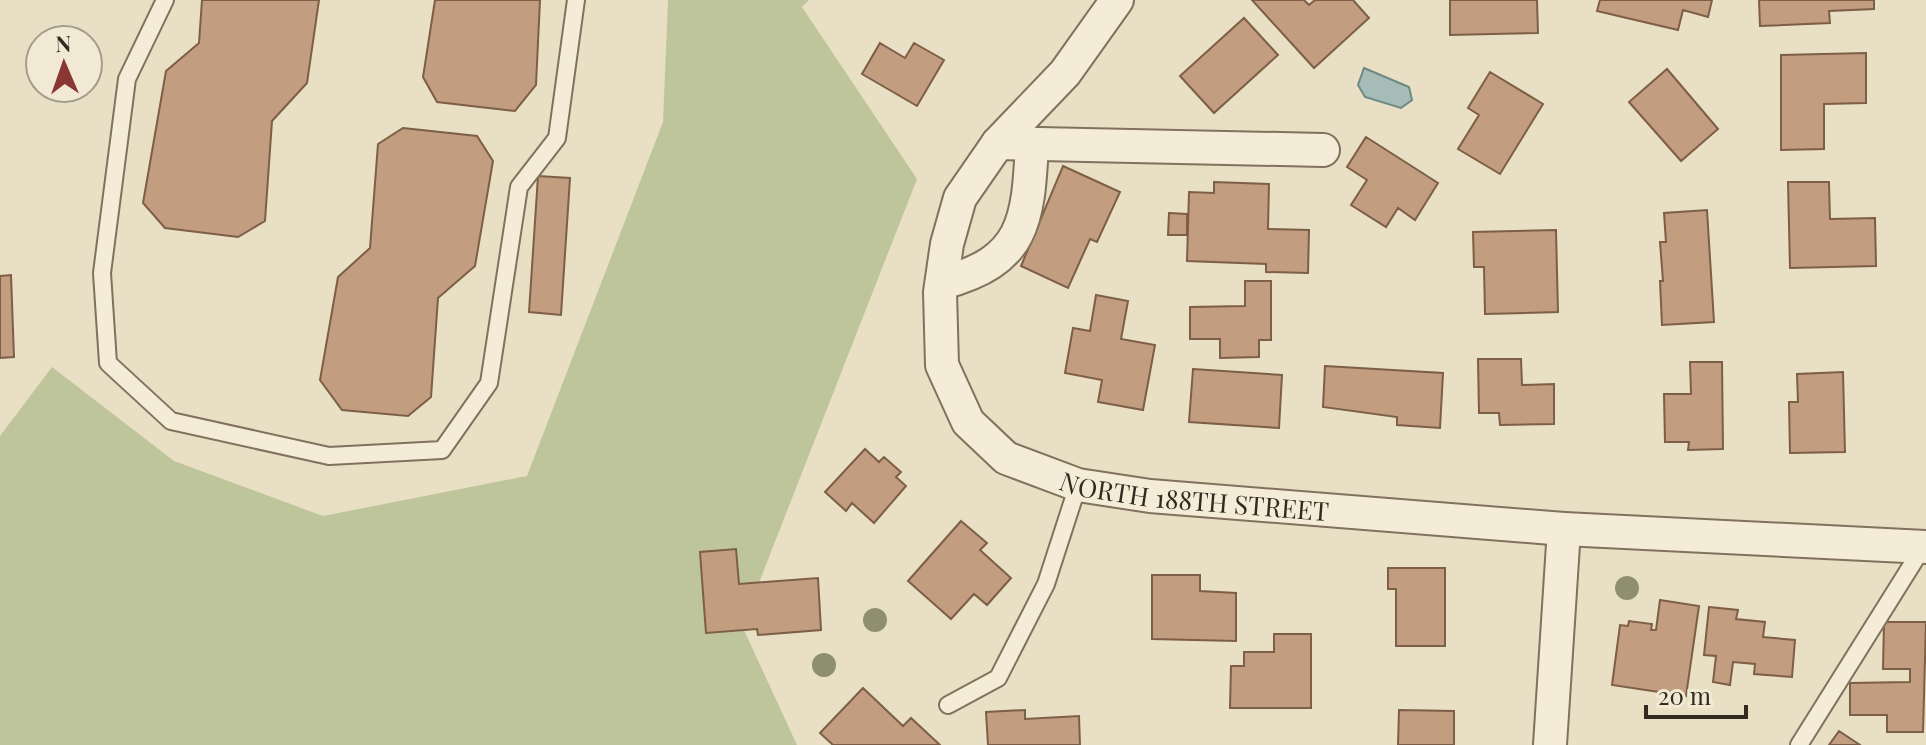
<svg xmlns="http://www.w3.org/2000/svg" width="1926" height="745" font-family="'Playfair Display',serif">
<style>
.green{fill:#bfc59a}
.water{fill:#a6bcb6;stroke:#6e8983;stroke-width:2}
.building{fill:#c29d7f;stroke:#7d5e46;stroke-width:2}
.lines{fill:none;stroke-linecap:round;stroke-linejoin:round}
.service-casing{stroke:#81715d;stroke-width:20}
.minor-casing{stroke:#81715d;stroke-width:36}
.service{stroke:#f4ecd7;stroke-width:16}
.minor{stroke:#f4ecd7;stroke-width:32}
.tree{fill:#8d8f6f}
.labels{text-anchor:middle;dominant-baseline:central;stroke-width:7;stroke-linejoin:round;paint-order:stroke}
.street-label{font-size:26px;fill:#332a1f;stroke:#f1e9d4}
</style>
<rect width="100%" height="100%" fill="#e8dfc5"/>
<!-- green -->
<path class="green" d="M668 0H809L802 7 917 179 742 626 797 745H0V436L52 367 174 461 323 516 527 476 663 122Z"/>
<!-- water -->
<path class="water" d="M1364 68 1409 87 1412 100 1401 108 1365 97 1358 85Z"/>
<!-- building -->
<path class="building" d="M202 0H319L307 83 272 121 265 221 238 237 165 228 143 203 166 71 199 43Z
M435 0H540L536 85 515 111 437 102 423 77Z
M1252 0H1304L1309 5 1315 0H1353L1369 18 1314 68Z
M1450 0H1537L1538 33 1450 35Z
M1600 0H1712L1708 17 1683 10 1678 30 1597 11Z
M1759 0H1874V9L1829 11 1830 23 1760 26Z
M1244 18 1278 55 1214 113 1180 76Z
M880 43 905 58 914 43 944 60 917 106 862 74Z
M1866 53V103L1824 104V149L1781 150V55Z
M1667 69 1718 129 1681 161 1629 102Z
M1490 72 1543 104 1500 174 1458 149 1479 115 1468 108Z
M403 128 477 136 493 161 475 266 438 298 431 397 408 416 342 410 320 380 338 277 370 248 378 144Z
M1366 137 1438 183 1415 220 1398 208 1386 227 1351 205 1367 180 1347 167Z
M1063 166 1120 192 1097 242 1090 239 1068 288 1021 266Z
M538 176 570 178 561 315 529 312Z
M1214 182 1269 184 1268 229 1309 230 1308 273 1266 272V264L1187 261 1189 192 1214 193Z
M1788 182H1829L1830 219 1875 218 1876 266 1790 268Z
M1707 210 1714 322 1662 325 1660 281H1663L1660 242H1666L1664 213Z
M1169 213 1187 214V235H1168Z
M1556 230 1558 312 1485 314 1484 267H1474L1473 232Z
M11 275 14 357 0 358V276Z
M1245 281H1271V340H1259V357L1220 358V339H1190V307L1245 306Z
M1096 295 1128 301 1121 339 1155 345 1143 410 1098 402 1102 380 1065 373 1073 328 1090 331Z
M1478 359H1521L1522 385 1554 384V424L1500 425 1499 413H1479Z
M1690 362H1722L1723 449 1688 450 1689 442H1665L1664 394H1691Z
M1325 366 1443 373 1440 428 1397 425V417L1323 407Z
M1193 369 1282 375 1279 428 1189 422Z
M1843 372 1845 452 1790 453 1789 402H1798L1797 374Z
M865 449 879 462 884 457 901 472 896 477 906 486 874 523 852 503 846 511 825 492Z
M961 521 987 543 980 550 1011 578 987 605 974 594 951 619 908 581Z
M736 549 739 584 818 578 821 630 758 635 757 629 706 633 700 552Z
M1388 568H1445V646H1396V589H1388Z
M1152 575H1200V591L1236 593V641L1152 639Z
M1660 600 1699 606 1686 696 1612 685 1620 625 1628 626 1629 621 1652 624 1651 630H1656Z
M1709 607 1738 610 1736 619 1765 622 1763 637 1795 640 1792 677 1754 674 1755 664 1733 662 1730 685 1713 682 1716 656 1704 655Z
M1884 622H1926L1923 732H1887V715H1850V683L1910 682V669H1883Z
M1274 634H1311V708H1230L1231 666H1244V652H1274Z
M863 688 903 726 911 718 940 745H833L820 733Z
M1025 710V719L1079 716 1080 745H988L986 712Z
M1399 710 1454 711V745H1398Z
M1839 731 1860 745H1829Z"/>
<g class="lines">
<!-- service casing -->
<g class="service-casing">
<path id="service" d="M165 0 127 79 102 273 108 363 171 421 329 456 442 450 489 383 519 187 557 138 576 0
M948 705 998 678 1046 584 1078 485
M1799 745 1923 547"/>
</g>
<!-- minor casing -->
<g class="minor-casing">
<g id="minor">
<path id="s1" d="M1117 0 1065 73 998 143 960 198 947 244 940 292 942 365 968 422 1006 458 1078 485 1150 496 1564 529 1926 547"/>
<path d="M998 143 1323 150"/>
<path d="M942 283C1025 261 1028 222 1032 144"/>
<path d="M1550 745 1564 529"/>
</g>
</g>
<!-- service -->
<use href="#service" class="service"/>
<!-- minor -->
<use href="#minor" class="minor"/>
</g>
<!-- trees -->
<g class="tree">
<circle cx="1627" cy="588" r="12"/>
<circle cx="875" cy="620" r="12"/>
<circle cx="824" cy="665" r="12"/>
</g>
<g class="labels">
<!-- street labels -->
<g class="street-label">
<text stroke="none"><textPath href="#s1" startOffset="732">NORTH 188TH STREET</textPath></text>
</g>
</g>
<!-- north arrow -->
<g transform="translate(64 64) rotate(358)"><circle r="38" fill="#f1e9d4" stroke="#a59d8c" stroke-width="2"/>
<path d="M0-6L14 30L0 20L-14 30Z" fill="#893735"/>
<text y="-12" font-size="22" font-weight="bold" text-anchor="middle" fill="#332a1f">N</text>
</g>
<!-- scale -->
<path d="M1646 705v12h100v-12" fill="none" stroke="#332a1f" stroke-width="4"/>
<text x="1658" y="705" font-size="24" fill="#332a1f" stroke="#f1e9d4" stroke-width="6" paint-order="stroke">20 m</text>
</svg>
